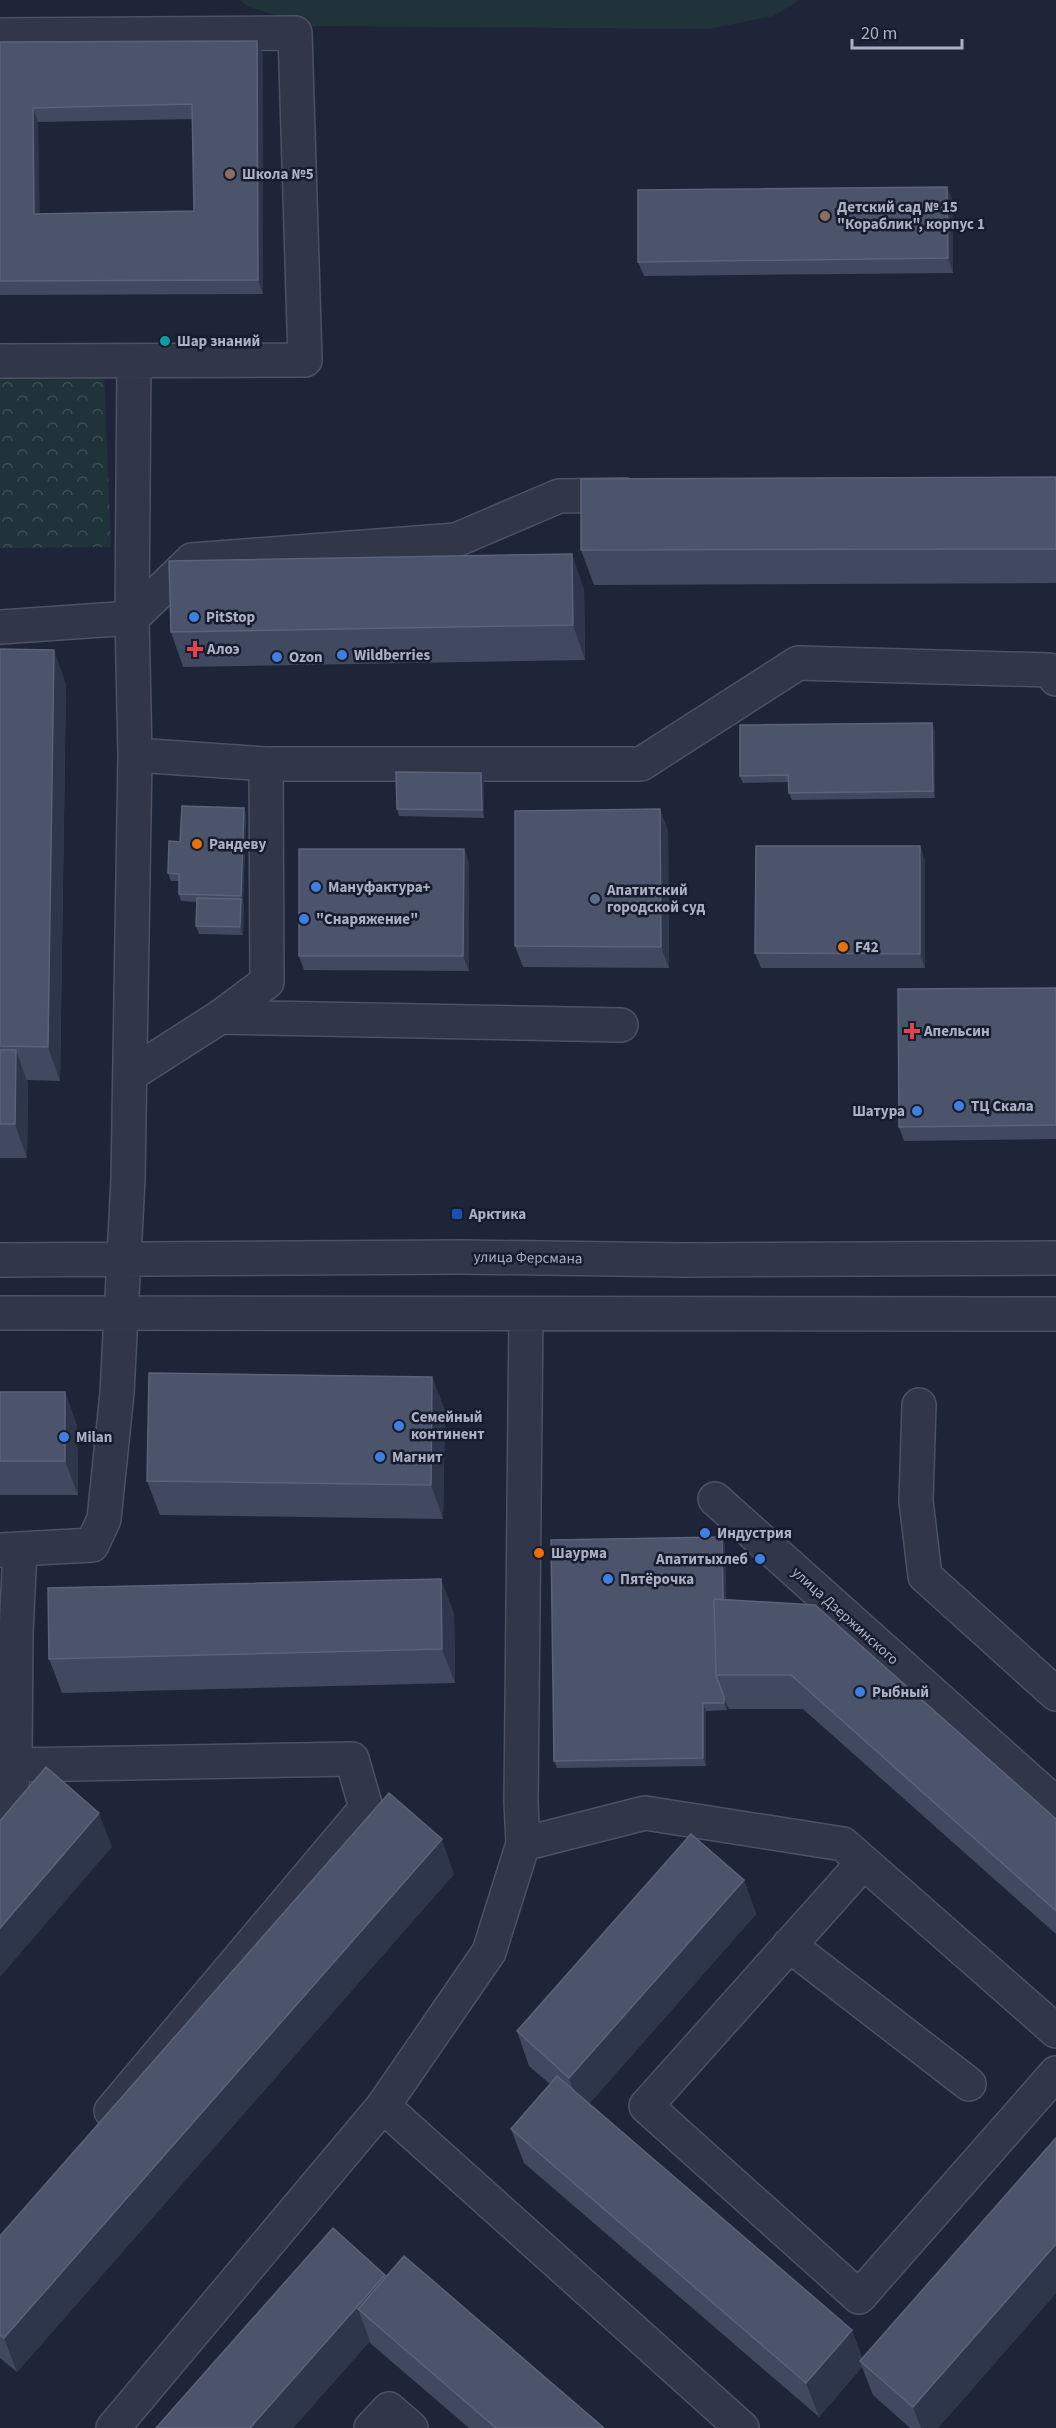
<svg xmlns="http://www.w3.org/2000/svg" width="1056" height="2428" font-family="'Source Sans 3',sans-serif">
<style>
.grass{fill:#20333a}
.forest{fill:url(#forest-crowns)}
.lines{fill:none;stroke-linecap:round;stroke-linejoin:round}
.minor-casing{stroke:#4c5264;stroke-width:36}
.minor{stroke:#313749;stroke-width:33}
.wall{fill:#414961;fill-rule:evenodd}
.shaded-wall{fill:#2e364c}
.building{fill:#4c546c;stroke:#5b637a;stroke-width:1.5;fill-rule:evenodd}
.education-dot{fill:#8d6e63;stroke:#171d2d;stroke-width:2}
.culture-dot{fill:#0f9aa8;stroke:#171d2d;stroke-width:2}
.shop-dot{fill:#3f7fe0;stroke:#171d2d;stroke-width:2}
.health-dot{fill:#e0444e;stroke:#171d2d;stroke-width:2}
.food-dot{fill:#e8710a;stroke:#171d2d;stroke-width:2}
.service-dot{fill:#5c6f8a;stroke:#171d2d;stroke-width:2}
.transit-dot{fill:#1a4fb4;stroke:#171d2d;stroke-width:2}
.labels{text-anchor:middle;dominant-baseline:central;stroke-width:5;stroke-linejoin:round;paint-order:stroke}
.poi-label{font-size:15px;font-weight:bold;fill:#abb1c6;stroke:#171d2d;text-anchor:start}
.street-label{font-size:15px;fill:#abb1c6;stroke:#171d2d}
</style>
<defs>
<pattern id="forest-crowns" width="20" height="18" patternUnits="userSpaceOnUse" patternTransform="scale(1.5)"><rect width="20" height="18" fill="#20333a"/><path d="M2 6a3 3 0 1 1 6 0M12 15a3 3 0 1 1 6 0" fill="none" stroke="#3e4e55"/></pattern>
</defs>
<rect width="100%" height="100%" fill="#1e2539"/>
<!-- grass -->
<path class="grass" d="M239 0H800L773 16 709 29 311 26 249 7Z"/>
<!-- forest -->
<path class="forest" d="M104 374 111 547 0 548V375Z"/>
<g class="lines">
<!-- minor casing -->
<g class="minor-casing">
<path id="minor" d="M0 35 295 33 305 360 0 361
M0 627 132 618 192 560 456 540 559 496 625 495
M135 755 266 764H641L798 663 1049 670 1056 679
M220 1017 267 982 266 764
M131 1074 220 1017 621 1025
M0 1260 462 1257 685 1260 1056 1258
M0 1313 1056 1314
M919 1405 916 1501 925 1576 1056 1694
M715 1499 1056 1804
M0 1550 92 1545 104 1519 117 1393 128 1179 135 755 132 618 134 361
M20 1550 16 1633 15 1765 352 1759 366 1808 111 2111
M0 1819 8 1809 15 1765
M523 1844 645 1813 843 1844 1056 2031
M863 1863 646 2106 859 2297 1056 2073
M789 1945 969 2084
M383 2106 742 2428
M113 2428 383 2106 489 1952 523 1844 521 1802 526 1314
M371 2428 389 2409 411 2428"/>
</g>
<!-- minor -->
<use href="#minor" class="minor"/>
</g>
<!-- wall -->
<path class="wall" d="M257 41 263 55V294L0 295V42ZM192 119 194 211 39 214 38 122Z
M953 201V273L644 276 638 262Z
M1056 477V583L594 585 581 550Z
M584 589 585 660 183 667 171 632Z
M0 649 66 684 60 1081 27 1080 28 1084 27 1158H0Z
M935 731V798L792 800 789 793V782L743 783 740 776Z
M484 781V818L399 816 397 809Z
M246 815 243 903 244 907 243 935 199 934 196 926 197 902 181 901 179 894V881H171L168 873 180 842Z
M668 830 669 968 523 967 515 946Z
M920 846 925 861V968H761L755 953Z
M464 849 469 863V971L304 970 299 956Z
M1056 988V1139L904 1141 899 1127Z
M432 1377 445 1411 443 1519 160 1515 147 1481Z
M0 1392H65L77 1426 78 1495H0Z
M722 1537 725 1545 726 1600 1056 1819V1934L803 1709H729L727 1705V1710L706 1711V1766L557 1768 554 1761Z
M454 1613 455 1683 62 1693 49 1659Z
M454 1874 17 2372 0 2358V2236Z
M744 1880 756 1914 589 2104 863 2359 1056 2138V2293L938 2428H910L873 2395 862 2367 819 2417 524 2163 511 2129 550 2084 529 2066 517 2031Z
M385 2275 386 2277 604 2428H469L370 2343V2341L293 2428H156Z"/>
<!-- shaded-wall -->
<path class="shaded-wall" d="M257 41 263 55V294L258 280Z
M33 108 38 122 40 228 34 214Z
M947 187 953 201V273L948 258Z
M572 554 584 589 585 660 573 625Z
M54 650 66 684 60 1081 48 1047Z
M932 723 935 731V798L933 791Z
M481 773 484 781V818L482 810Z
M244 808 246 815 243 903 241 896Z
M660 809 668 830 669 968 661 947Z
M920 846 925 861V968L920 954Z
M464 849 469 863V971L463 956Z
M241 899 244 907 243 935 240 927Z
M16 1050 28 1084 27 1158 15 1124Z
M432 1377 445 1411 443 1519 431 1485Z
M65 1392 77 1426 78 1495 65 1461Z
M722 1537 725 1545 727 1675H724Z
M441 1579 454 1613 455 1683 442 1649Z
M724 1697 727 1705V1710L724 1703Z
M703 1703 706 1711V1766L703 1758Z
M99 1813 112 1847 0 1977V1928Z
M442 1839 454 1874 17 2372 4 2338Z
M744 1880 756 1914 582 2112 569 2078Z
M1056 2244V2293L938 2428H921L913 2407Z
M385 2275 398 2309H358L370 2341 293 2428H250Z
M852 2330 865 2364 860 2361 862 2367 819 2417 806 2383Z"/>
<!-- building -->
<path class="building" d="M257 41 258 280 0 281V42ZM192 104 194 211 34 214 33 108Z
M947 187 948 258 638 262V190Z
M1056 477V549L581 550V479Z
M572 554 573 625 171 632 169 561Z
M0 649 54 650 48 1047 0 1046Z
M932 723 933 791 789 793 788 775 740 776V725Z
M396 772 481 773 482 810 397 809Z
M182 806 244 808 241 896 179 894V874L168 873 169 841 180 842Z
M660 809 661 947 515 946V811Z
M756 846H920V954L755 953Z
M299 849H464L463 956H299Z
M197 898 241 899 240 927 196 926Z
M1056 988V1125L899 1127 898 989Z
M0 1050H16L15 1124H0Z
M149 1373 432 1377 431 1485 147 1481Z
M0 1392H65V1461H0Z
M722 1537 723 1600 714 1599 716 1675 724 1697V1703H703V1758L554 1761 551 1540Z
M441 1579 442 1649 49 1659 48 1588Z
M714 1599 815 1605 1056 1819V1911L791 1675H716Z
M46 1767 99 1813 0 1928V1821Z
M389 1793 442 1839 4 2338 0 2335V2236Z
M691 1834 744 1880 569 2078 517 2031Z
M557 2076 852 2330 806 2383 511 2129Z
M1056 2138V2244L913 2407 860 2361Z
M333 2228 385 2275 250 2428H156Z
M404 2256 604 2428H496L358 2309Z"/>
<!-- markers -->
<g class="education-dot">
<circle cx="230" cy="174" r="6"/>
<circle cx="825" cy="216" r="6"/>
</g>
<circle class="culture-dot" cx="165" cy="341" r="6"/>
<g class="shop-dot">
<circle cx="194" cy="617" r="6"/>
<circle cx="342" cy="655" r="6"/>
<circle cx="277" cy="657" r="6"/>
<circle cx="316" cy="887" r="6"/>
<circle cx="304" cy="919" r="6"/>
<circle cx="959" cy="1106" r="6"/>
<circle cx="917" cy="1111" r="6"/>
<circle cx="399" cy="1426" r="6"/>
<circle cx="64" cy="1437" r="6"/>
<circle cx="380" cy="1457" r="6"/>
<circle cx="705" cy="1533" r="6"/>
<circle cx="760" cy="1559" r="6"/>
<circle cx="608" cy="1579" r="6"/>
<circle cx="860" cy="1692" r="6"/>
</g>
<g class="health-dot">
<path d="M192 640h6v6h6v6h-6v6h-6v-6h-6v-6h6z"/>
<path d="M909 1022h6v6h6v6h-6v6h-6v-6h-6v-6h6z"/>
</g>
<g class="food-dot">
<circle cx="197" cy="844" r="6"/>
<circle cx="843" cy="947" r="6"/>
<circle cx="539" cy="1553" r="6"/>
</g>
<circle class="service-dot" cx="595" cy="899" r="6"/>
<rect class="transit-dot" x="451" y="1208" width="12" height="12" rx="3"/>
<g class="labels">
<!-- poi labels -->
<g class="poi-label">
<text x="242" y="174">Школа №5</text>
<text x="837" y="207">Детский сад № 15<tspan x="837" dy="17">"Кораблик", корпус 1</tspan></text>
<text x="177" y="341">Шар знаний</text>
<text x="206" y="617">PitStop</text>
<text x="207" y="649">Алоэ</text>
<text x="354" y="655">Wildberries</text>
<text x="289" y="657">Ozon</text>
<text x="209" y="844">Рандеву</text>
<text x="328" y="887">Мануфактура+</text>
<text x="607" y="890">Апатитский<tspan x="607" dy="17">городской суд</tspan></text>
<text x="316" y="919">"Снаряжение"</text>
<text x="855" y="947">F42</text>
<text x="924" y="1031">Апельсин</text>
<text x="971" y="1106">ТЦ Скала</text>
<text x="905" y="1111" text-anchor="end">Шатура</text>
<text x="469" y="1214">Арктика</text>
<text x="411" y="1417">Семейный<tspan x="411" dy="17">континент</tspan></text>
<text x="76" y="1437">Milan</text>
<text x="392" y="1457">Магнит</text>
<text x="717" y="1533">Индустрия</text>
<text x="551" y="1553">Шаурма</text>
<text x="748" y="1559" text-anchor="end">Апатитыхлеб</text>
<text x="620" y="1579">Пятёрочка</text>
<text x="872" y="1692">Рыбный</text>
</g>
<!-- street labels -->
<g class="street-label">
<text transform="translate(528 1258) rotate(1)">улица Ферсмана</text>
<text transform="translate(845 1616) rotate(42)">улица Дзержинского</text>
</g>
</g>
<!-- scale -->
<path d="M852 39v9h110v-9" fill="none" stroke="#abb1c6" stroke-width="3"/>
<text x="861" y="39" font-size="18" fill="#abb1c6" stroke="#171d2d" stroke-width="4.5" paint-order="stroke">20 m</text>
</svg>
